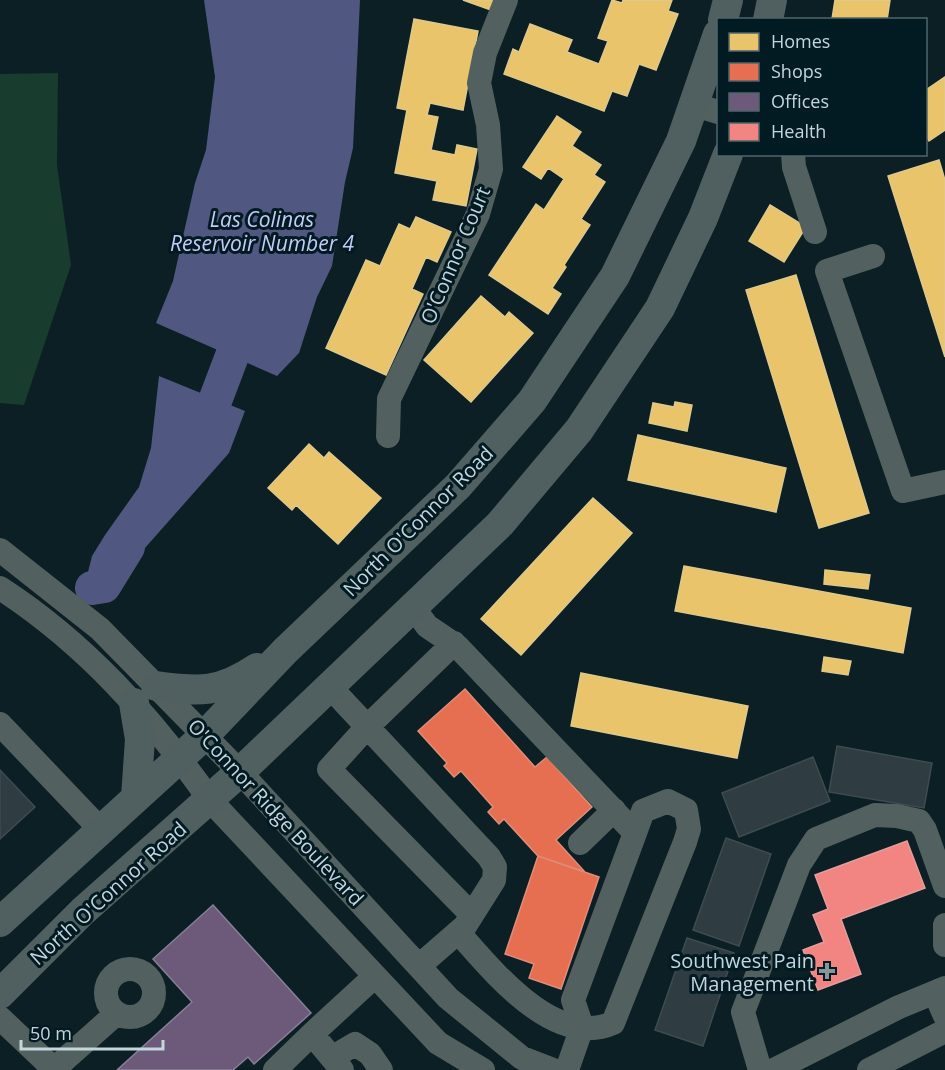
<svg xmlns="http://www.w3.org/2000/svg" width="945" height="1070" font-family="'Open Sans',sans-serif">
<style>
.green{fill:#183c2d}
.water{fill:#505781}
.homes{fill:#e9c46a;stroke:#dec98c;stroke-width:1.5}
.shops{fill:#e76f51;stroke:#dc8e7b;stroke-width:1.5}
.offices{fill:#6d597a;stroke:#877e97;stroke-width:1.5}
.health{fill:#f28482;stroke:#e49d9d;stroke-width:1.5}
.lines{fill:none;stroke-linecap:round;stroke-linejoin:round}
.river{stroke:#505781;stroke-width:34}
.building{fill:#2f3d43;stroke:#3e4b51;stroke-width:1.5}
.minor{stroke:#536060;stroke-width:24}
.major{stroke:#506061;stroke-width:30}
.poi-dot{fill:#83969c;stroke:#021a22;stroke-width:2}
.labels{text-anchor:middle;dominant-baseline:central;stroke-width:6;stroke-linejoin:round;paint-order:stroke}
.street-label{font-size:20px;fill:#c3d6dc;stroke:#021a22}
.poi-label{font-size:20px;fill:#c3d6dc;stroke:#021a22;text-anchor:end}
.water-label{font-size:21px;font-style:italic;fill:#c5cbf7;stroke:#021a22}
</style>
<rect width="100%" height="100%" fill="#0c1f24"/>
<!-- green -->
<path class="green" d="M58 73 57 165 71 265 24 405 0 403V74Z"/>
<!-- water -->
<path class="water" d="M204 0H360L353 148 345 182 332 266 317 297 299 353 277 376 156 323 173 281 195 183 206 150 215 77Z
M159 376 245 411 229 453 114 583 104 586 88 572 92 556 105 535 139 487 151 448Z"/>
<!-- homes -->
<path class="homes" d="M463 0H494L491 10Z
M612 0 622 3 623 0H672L668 11 678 14 656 70 639 64 627 96 612 91 604 111 504 74 513 49 519 52 530 24 572 40 567 52 599 64 608 41 598 38Z
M835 0H890L887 20 832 19Z
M414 19 478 31 463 110 430 103 427 115 438 117 431 150 455 155 457 145 477 149 466 206 433 200 437 181 395 173 407 110 397 108Z
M945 77V130L929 141 926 135V90Z
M557 116 581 132 572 146 601 165 594 175 605 182 581 219 590 225 564 265 566 267 552 288 561 294 548 314 489 275 536 204 544 210 564 179 548 168 541 179 523 167Z
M939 160 945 180V357L888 176Z
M770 205 806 227 784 262 749 241Z
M416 217 451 232 437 262 426 257 412 289 423 294 386 375 326 348 366 260 380 266 399 224 410 229Z
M796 275 869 513 819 528 746 290Z
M481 296 505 317 509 312 533 333 471 402 424 360Z
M675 402 692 405 687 431 649 423 653 403 674 407Z
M638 435 786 468 776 512 628 480Z
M309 444 324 458 329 452 381 498 338 544 296 505 292 510 268 488Z
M593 498 632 533 521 655 481 619Z
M684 566 911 608 903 653 675 611Z
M825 570 870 575 868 589 824 584Z
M824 657 851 661 848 675 822 671Z
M581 673 748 706 737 758 571 726Z"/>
<!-- shops -->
<path class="shops" d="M465 689 535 767 547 757 592 807 556 840 585 872 538 856 504 819 499 824 488 812 493 807 461 771 454 777 444 766 447 763 418 731Z
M538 856 599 877 561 989 529 978 534 964 505 954Z"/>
<!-- offices -->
<path class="offices" d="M213 905 311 1013 254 1064 248 1057 233 1070H117L192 1002 153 959Z"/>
<!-- health -->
<path class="health" d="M907 841 925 888 841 919 861 974 818 990 803 950 824 942 813 915 828 909 815 875Z"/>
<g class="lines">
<!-- river -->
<path class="river" d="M199 443 232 356 244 312
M92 588 104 586 128 547"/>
</g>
<!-- building -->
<path class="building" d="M837 746 932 763 924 808 829 792Z
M813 757 830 801 739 837 722 793Z
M0 770 35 807 0 839Z
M726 838 771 854 739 946 693 930Z
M687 938 734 953 703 1046 655 1030Z"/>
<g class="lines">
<!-- minor -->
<path class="minor" d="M695 105 718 112
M793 154 794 167 815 232
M873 256 827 271 903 491 945 482
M388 436 389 399 478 214 491 169 488 125 479 83 485 53 506 0
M0 550 100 629 240 772 448 998 522 1058 553 1070
M0 588C85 643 152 718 210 800L438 1043 483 1070
M414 608 427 626 458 647 635 833 573 1000 582 1027 567 1070
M454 643 367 727 329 769 472 915
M330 687 489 857 495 867 494 880 465 926 419 966
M0 724 101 830
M580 843 614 810
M945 925V945
M458 932C492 970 554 1049 613 1023L685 842 689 829 686 810 668 801 643 811 635 833
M106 993a24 24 0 1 1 48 0a24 24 0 1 1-48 0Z
M935 993 945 1016
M0 1018 54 1069
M333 1057 355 1044 370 1054 381 1070
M53 1070 117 1013
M275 1070 312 1034
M342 1070 312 1034 375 976
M760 1070 743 1012 799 865 816 839 875 815 897 816 919 821 925 830 945 886
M774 1070 899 1007 945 988
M869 1070 945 1031"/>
<!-- major -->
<path class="major" d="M723 20 728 0
M768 20 772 0
M156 686C200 692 220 693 257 668
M134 703 140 739 136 797
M0 922 204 736 285 651 458 486 532 401 615 276 681 141 718 34
M0 994 83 911 240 772 500 524 579 430 660 308 703 218 728 154"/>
</g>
<!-- markers -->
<path class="poi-dot" d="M824 962h6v6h6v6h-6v6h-6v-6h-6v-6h6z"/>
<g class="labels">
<!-- street labels -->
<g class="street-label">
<text transform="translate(455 255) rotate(-67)">O'Connor Court</text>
<text transform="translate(418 521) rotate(-45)">North O'Connor Road</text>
<text transform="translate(276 812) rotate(47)">O'Connor Ridge Boulevard</text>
<text transform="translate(108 893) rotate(-42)">North O'Connor Road</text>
</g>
<!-- poi labels -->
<g class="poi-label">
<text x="814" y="960">Southwest Pain<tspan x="814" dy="23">Management</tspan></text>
</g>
<!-- water labels -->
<g class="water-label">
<text x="262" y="219">Las Colinas<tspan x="262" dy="24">Reservoir Number 4</tspan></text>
</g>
</g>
<!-- legend -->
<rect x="717" y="18" width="210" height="138" fill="#021a22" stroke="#4f656c" stroke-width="1.5"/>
<rect x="729" y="33" width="30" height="18" fill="#e9c46a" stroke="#4f656c" stroke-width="1.5"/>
<text x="771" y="48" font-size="18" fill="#c3d6dc">Homes</text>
<rect x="729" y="63" width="30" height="18" fill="#e76f51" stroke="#4f656c" stroke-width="1.5"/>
<text x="771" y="78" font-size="18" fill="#c3d6dc">Shops</text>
<rect x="729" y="93" width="30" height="18" fill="#6d597a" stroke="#4f656c" stroke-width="1.5"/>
<text x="771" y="108" font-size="18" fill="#c3d6dc">Offices</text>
<rect x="729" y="123" width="30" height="18" fill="#f28482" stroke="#4f656c" stroke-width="1.5"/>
<text x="771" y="138" font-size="18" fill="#c3d6dc">Health</text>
<!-- scale -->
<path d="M21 1040v9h142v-9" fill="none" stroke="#c3d6dc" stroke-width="3"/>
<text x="30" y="1040" font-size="18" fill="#c3d6dc" stroke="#021a22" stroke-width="4.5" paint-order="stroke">50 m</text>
</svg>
